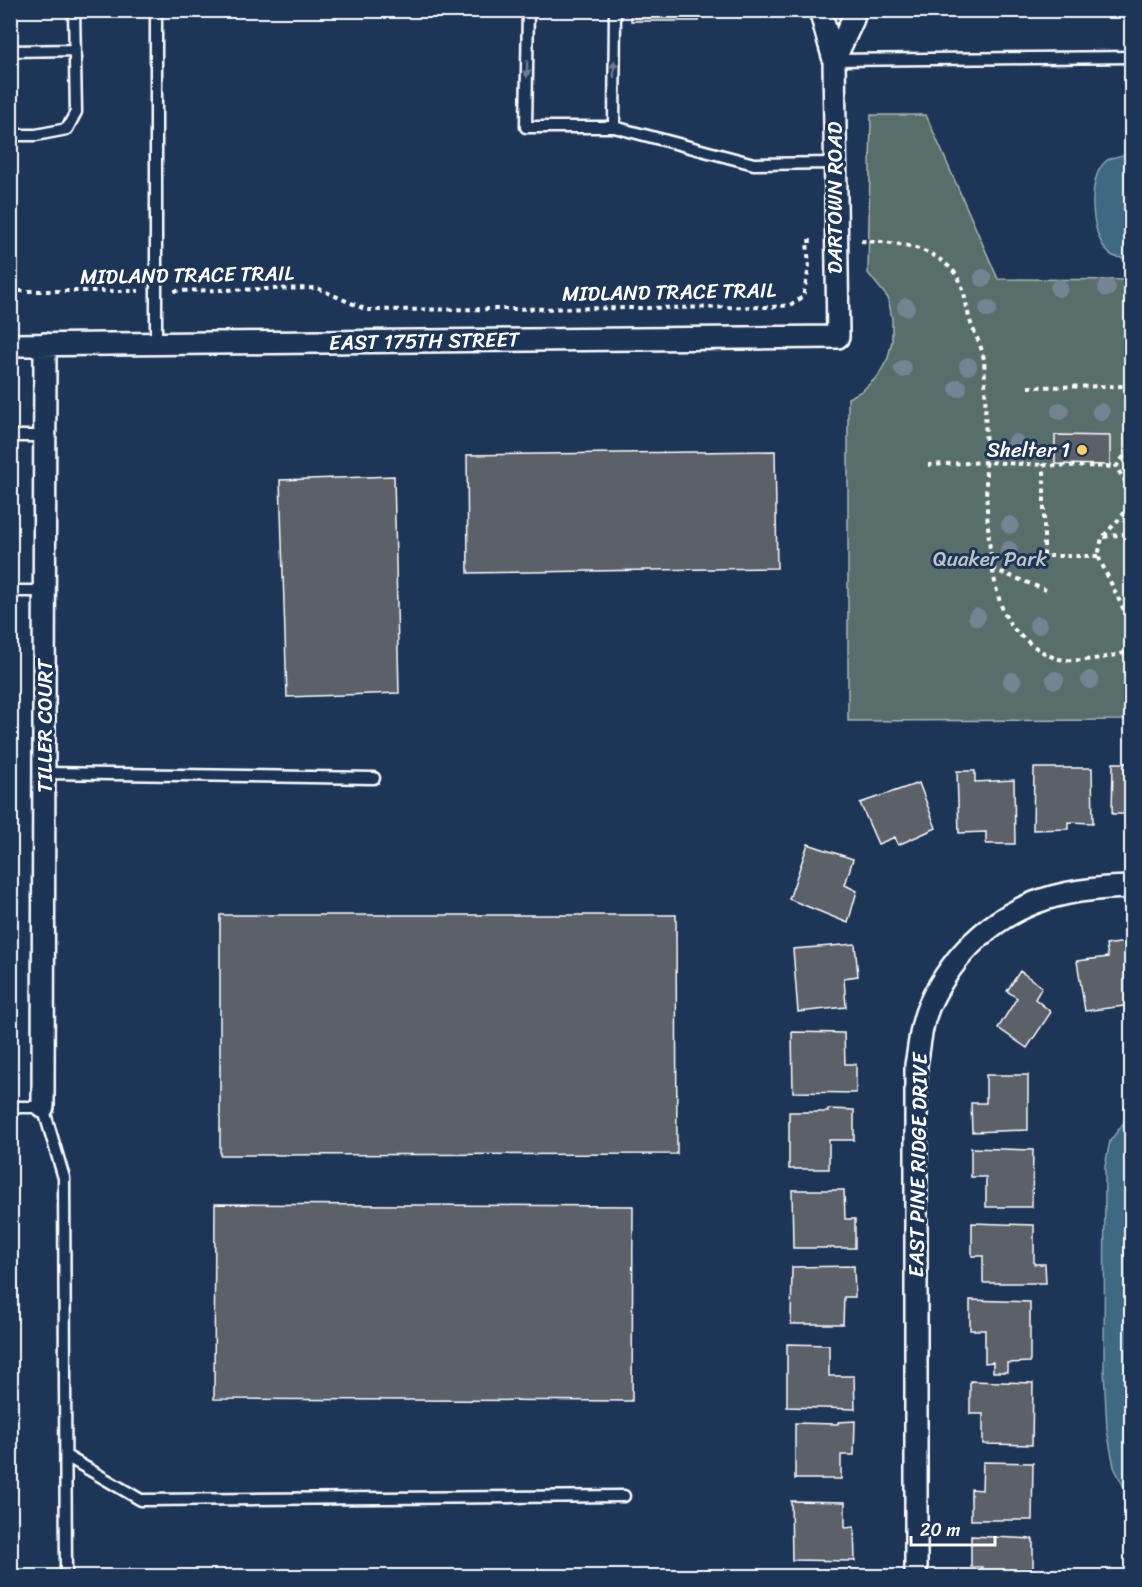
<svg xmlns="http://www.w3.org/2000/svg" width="1142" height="1587" font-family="Sriracha,sans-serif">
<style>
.green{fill:#586e6a;stroke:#acb6b4;stroke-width:1.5}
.water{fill:#3d6982;stroke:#8ba5b4;stroke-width:1.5}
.building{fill:#5c6167;stroke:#fff;stroke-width:1.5}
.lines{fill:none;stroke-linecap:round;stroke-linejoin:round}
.lane-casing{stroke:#fff;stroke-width:15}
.street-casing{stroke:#fff;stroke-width:26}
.path{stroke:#fff;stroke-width:4;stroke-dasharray:4.5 4.5;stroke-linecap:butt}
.lane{stroke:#1d3557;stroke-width:10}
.street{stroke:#1d3557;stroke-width:21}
.tree{fill:#748492}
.oneway{fill:#6c7c92}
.poi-dot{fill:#ffd166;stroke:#1d3557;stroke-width:2}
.labels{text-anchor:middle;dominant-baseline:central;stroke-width:6;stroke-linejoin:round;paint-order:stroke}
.street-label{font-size:21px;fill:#fff;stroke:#1d3557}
.poi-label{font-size:21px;fill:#fff;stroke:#1d3557;text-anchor:end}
.park-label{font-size:21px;fill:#bcc5c3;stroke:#1d3557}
</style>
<rect width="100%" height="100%" fill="#1d3557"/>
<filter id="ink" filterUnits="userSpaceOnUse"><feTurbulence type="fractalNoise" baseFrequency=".0167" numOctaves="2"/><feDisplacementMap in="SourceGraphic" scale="12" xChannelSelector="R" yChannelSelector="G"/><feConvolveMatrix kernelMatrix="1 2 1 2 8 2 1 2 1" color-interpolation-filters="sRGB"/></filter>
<g filter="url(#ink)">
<!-- green -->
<path class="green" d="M871 115H926L998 279 1131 280V720L848 721V398L862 391 878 376 888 358 892 341V318L888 298 868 273Z"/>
<!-- water -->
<path class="water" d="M1131 154H1132L1131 259C1126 258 1118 258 1113 256 1090 244 1086 178 1105 162 1111 156 1124 155 1131 154Z
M1131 1113V1494L1124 1487 1114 1467 1107 1430 1104 1370 1105 1166 1110 1141Z"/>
<!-- building -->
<path class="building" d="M631 10H699V21H631Z
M1055 435 1110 436V465L1055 464Z
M775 451 777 568 468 573 467 455Z
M394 476 399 693 287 697 280 480Z
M1113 763H1132V814H1112Z
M1034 768H1092L1093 823 1068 822V829L1033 830Z
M957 771H975V782L1014 780 1015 844H986V832L959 833Z
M919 783 936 828 898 845 895 837 878 844 860 803Z
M808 844 853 859 845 885 857 891 848 923 789 899Z
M220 915H676L677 1154 220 1155Z
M1132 941V1005L1085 1011 1077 961 1108 957 1106 945Z
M855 944 858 976 844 978 846 1007 798 1012 793 949Z
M1020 971 1042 987 1035 999 1051 1012 1027 1048 998 1028 1017 998 1007 991Z
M792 1032 844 1033 845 1064H856V1093L793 1092Z
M986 1075H1028V1130L972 1132 971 1103H986Z
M828 1109 854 1110V1140H829V1169H789V1112H828Z
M971 1148 1033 1150 1032 1207H986V1177H971Z
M792 1190H844L845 1219H855V1248H793Z
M215 1204 633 1206 632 1401 214 1399Z
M972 1223 1034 1225V1264H1045L1046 1283H983V1256H972Z
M854 1266 855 1297H844L843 1324H791L792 1267Z
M970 1300 1030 1302V1362L1007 1363V1372H993V1362L985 1363V1330H970Z
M787 1344 829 1345V1376H854L855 1409 787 1407Z
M970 1381 1033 1383 1032 1445 983 1444V1414H970Z
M855 1421 854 1455H841V1479H795V1423L838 1424V1422Z
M983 1462 1033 1463 1032 1520H971V1489L982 1490Z
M791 1501 845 1502V1528L854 1527 855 1561 792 1560Z
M971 1536 1033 1539V1576H982V1567H971Z"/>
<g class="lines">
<!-- lane casing -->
<g class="lane-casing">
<path id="lane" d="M156 10V343
M528 10 526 127H614L754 164 835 163
M10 51 75 50
M834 60 1132 57
M614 127 615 10
M10 135H36L67 129 76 112 74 10
M10 436H45
M10 591H44
M46 773 374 778
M10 1107H43L64 1178 66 1576
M66 1456 141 1500 624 1496"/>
</g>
<!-- street casing -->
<g class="street-casing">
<path id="street" d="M834 60 853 19V10
M10 345 838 337 834 60 820 10
M43 1107 45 344
M916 1576V1065C919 1050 920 1034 924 1020 930 998 943 978 957 960 1004 903 1060 888 1132 887"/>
</g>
<!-- path -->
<path class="path" d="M861 241C891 242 923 244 947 265 965 280 964 297 969 317 973 332 982 345 984 360 989 420 976 586 1014 629 1024 640 1045 656 1059 659 1083 663 1109 657 1132 651
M10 291H139
M174 291 317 288 367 310 772 307 790 305 803 297 809 268 807 241H815
M1028 387 1132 386
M1132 453 1124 456 1116 467 1128 485 1129 503 1126 511 1102 538 1098 556 1132 627
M928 465 986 462 1044 465
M1104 537 1132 533
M1098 556H1044V465L1116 467
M967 559 1046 590"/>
<!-- lane -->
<use href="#lane" class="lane"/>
<!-- street -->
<use href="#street" class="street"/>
</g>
<!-- trees -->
<g class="tree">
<circle cx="983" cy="278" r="9"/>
<circle cx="1059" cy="288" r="9"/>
<circle cx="1107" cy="288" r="9"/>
<circle cx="906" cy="307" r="9"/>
<circle cx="988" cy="309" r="9"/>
<circle cx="968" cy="366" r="9"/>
<circle cx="903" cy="369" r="9"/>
<circle cx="958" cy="388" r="9"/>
<circle cx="1060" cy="411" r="9"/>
<circle cx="1101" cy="412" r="9"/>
<circle cx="1016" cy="443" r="9"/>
<circle cx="1010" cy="525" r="9"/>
<circle cx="1009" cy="550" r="9"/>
<circle cx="977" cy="617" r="9"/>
<circle cx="1038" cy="625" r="9"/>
<circle cx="1055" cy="680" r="9"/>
<circle cx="1090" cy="680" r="9"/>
<circle cx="1012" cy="681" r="9"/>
</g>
<!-- one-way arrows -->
<defs><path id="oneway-solid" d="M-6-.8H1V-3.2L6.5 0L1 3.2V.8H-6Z" transform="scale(1.5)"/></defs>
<g class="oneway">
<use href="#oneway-solid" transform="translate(527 69) rotate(91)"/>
<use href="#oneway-solid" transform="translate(614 69) rotate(-89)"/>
</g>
</g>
<!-- markers -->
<circle class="poi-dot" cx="1082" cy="450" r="6"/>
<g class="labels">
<!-- street labels -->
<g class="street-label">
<text transform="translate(835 198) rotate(-90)">DARTOWN ROAD</text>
<text transform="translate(187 275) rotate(-1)">MIDLAND TRACE TRAIL</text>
<text transform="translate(669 292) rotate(-1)">MIDLAND TRACE TRAIL</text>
<text transform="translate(424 341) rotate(-1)">EAST 175TH STREET</text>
<text transform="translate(45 726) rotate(-90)">TILLER COURT</text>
<text transform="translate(918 1165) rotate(-89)">EAST PINE RIDGE DRIVE</text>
</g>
<!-- poi labels -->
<g class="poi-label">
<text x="1070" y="450">Shelter 1</text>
</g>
<!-- park labels -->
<g class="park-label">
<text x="990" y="559">Quaker Park</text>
</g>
</g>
<!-- margin -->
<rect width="1142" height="1587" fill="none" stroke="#1d3557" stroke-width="36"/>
<rect x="18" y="18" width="1106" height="1551" fill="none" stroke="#fff" stroke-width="2" filter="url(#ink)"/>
<!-- scale -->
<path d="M911 1536v9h84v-9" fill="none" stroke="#ffffff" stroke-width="3"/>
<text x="920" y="1536" font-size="18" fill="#ffffff" stroke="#1d3557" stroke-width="4.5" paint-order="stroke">20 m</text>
</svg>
